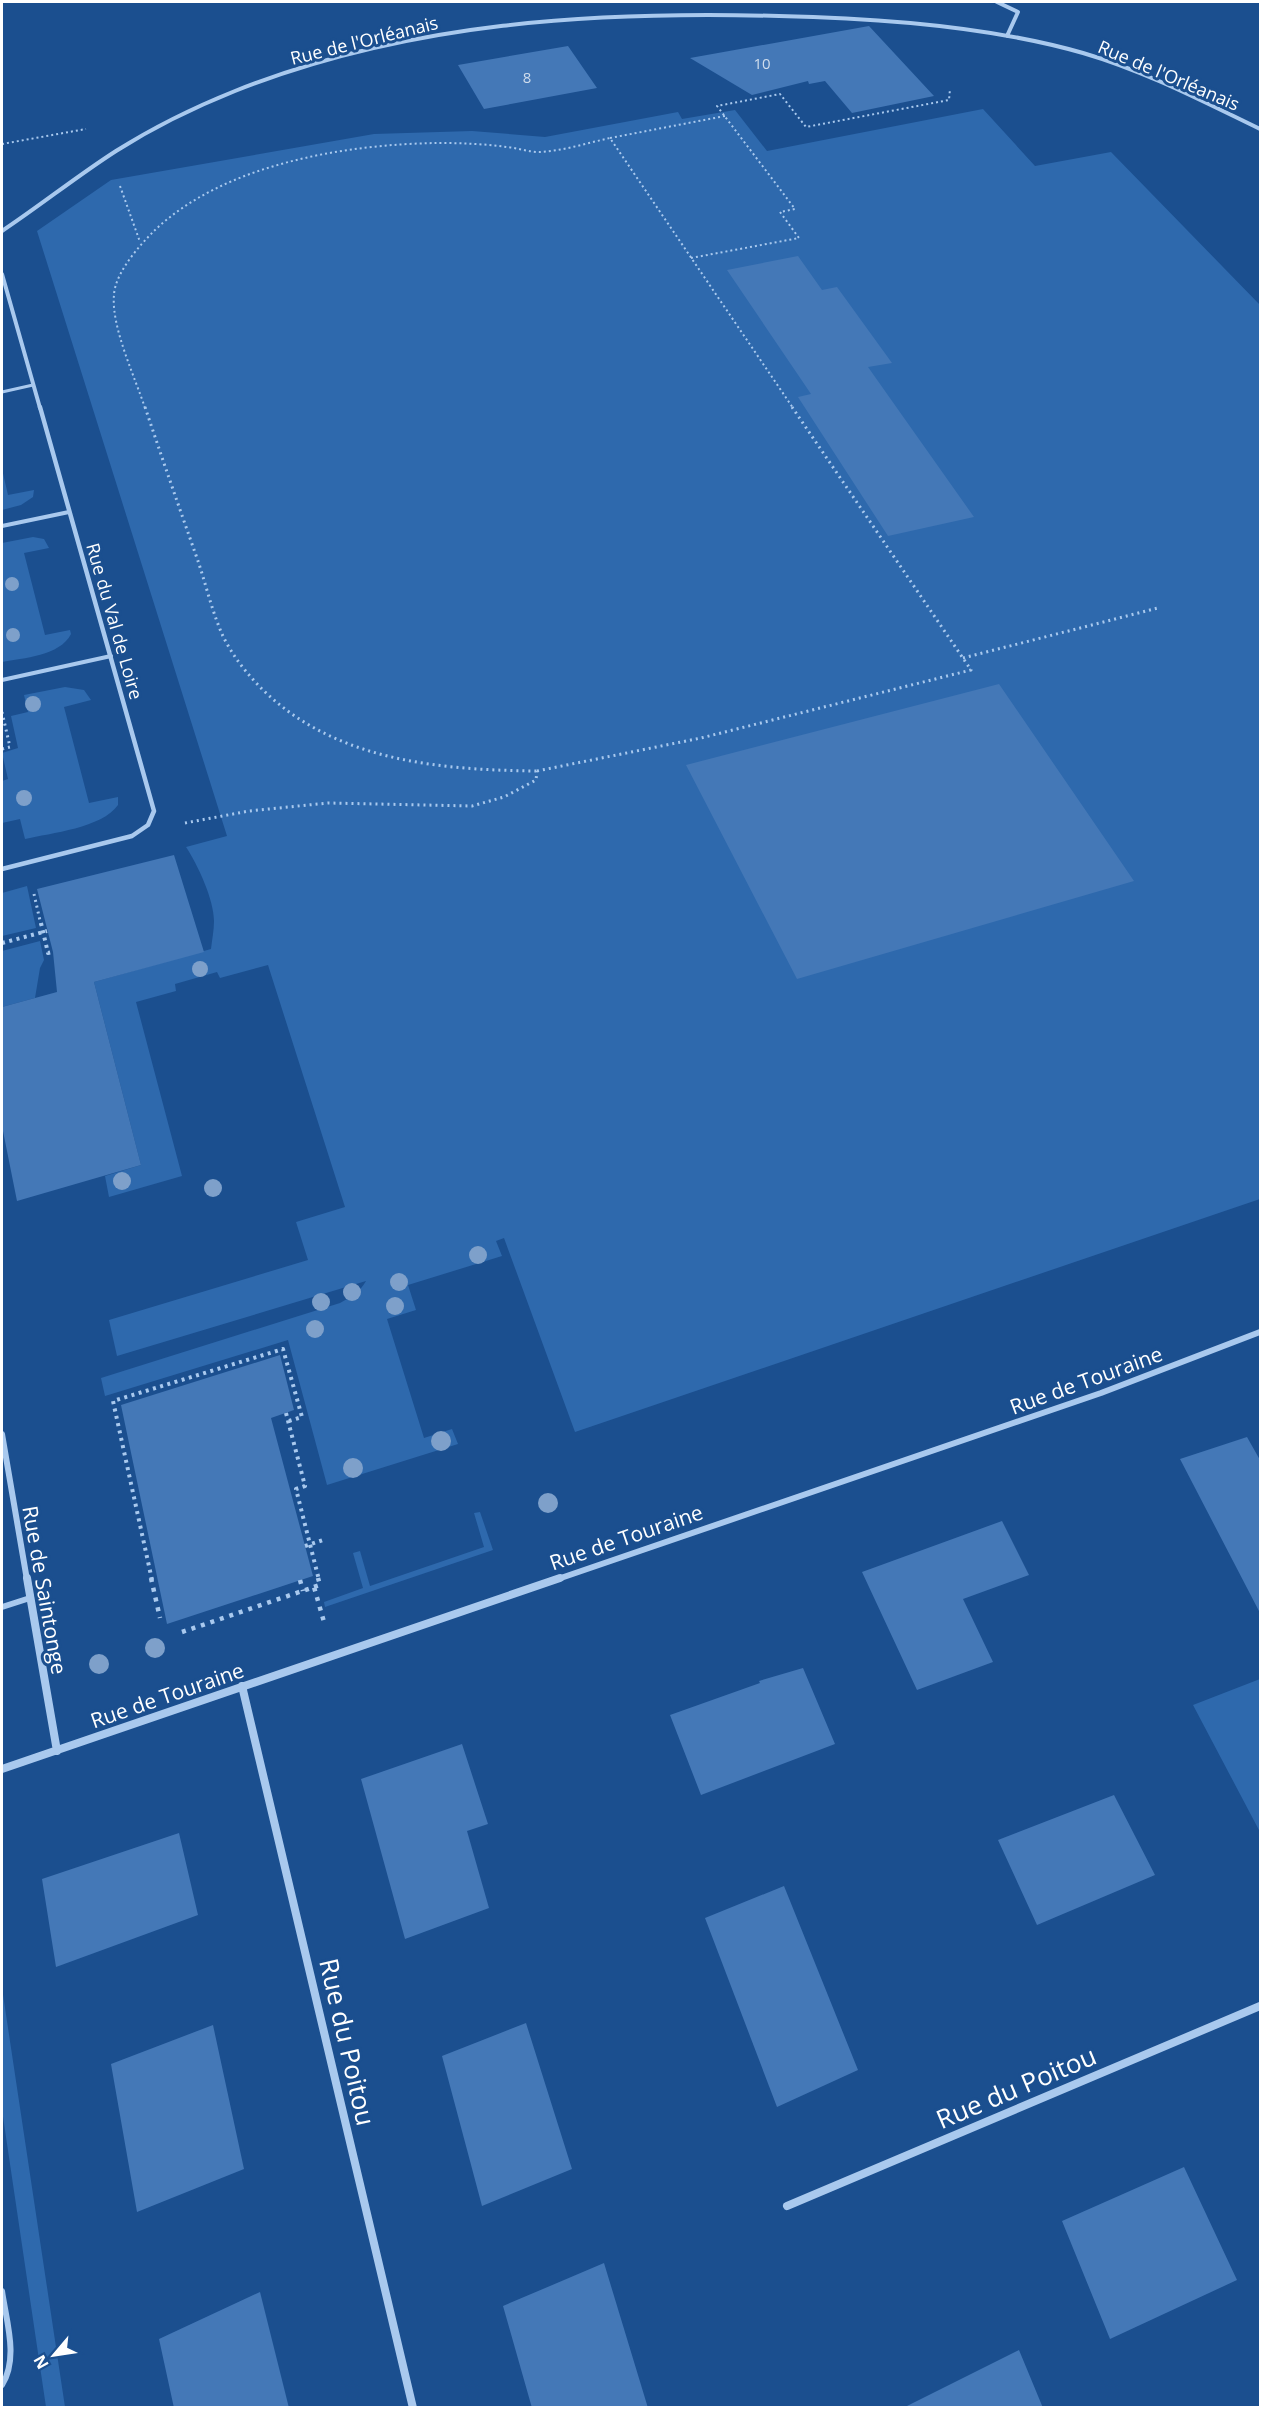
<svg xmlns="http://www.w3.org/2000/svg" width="1262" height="2409" font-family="'Open Sans',sans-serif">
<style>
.green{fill:#2e69ad}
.building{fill:#4478b7}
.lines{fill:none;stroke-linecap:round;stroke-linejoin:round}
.path-far3{stroke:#a9c9ee;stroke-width:2;stroke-dasharray:2 3;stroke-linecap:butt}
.path-far2{stroke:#a9c9ee;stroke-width:3;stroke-dasharray:2 4;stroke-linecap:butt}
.path-far1{stroke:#a9c9ee;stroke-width:4;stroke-dasharray:3 4.5;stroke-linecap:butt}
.path{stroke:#a9c9ee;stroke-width:4.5;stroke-dasharray:4 6;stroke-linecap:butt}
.service-far2{stroke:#a9c9ee;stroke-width:3}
.service-far1{stroke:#a9c9ee;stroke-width:4}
.service{stroke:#a9c9ee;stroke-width:6}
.minor-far3{stroke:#a9c9ee;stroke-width:4}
.minor-far2{stroke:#a9c9ee;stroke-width:4.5}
.minor-far1{stroke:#a9c9ee;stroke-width:6}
.minor{stroke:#a9c9ee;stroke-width:8}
.tree{fill:#7ea0ca}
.labels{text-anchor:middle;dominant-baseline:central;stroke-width:6;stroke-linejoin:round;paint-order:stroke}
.far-number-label{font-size:15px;fill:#d0dded}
.far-street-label{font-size:18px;fill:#fff;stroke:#1b4f8f}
.street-label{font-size:21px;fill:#fff;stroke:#1b4f8f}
.near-street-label{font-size:26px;fill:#fff;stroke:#1b4f8f}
</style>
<rect width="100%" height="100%" fill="#1b4f8f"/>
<!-- green -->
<path class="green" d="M983 109 1035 166 1111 152 1260 305V1199L575 1432 504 1238 496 1241 502 1256 408 1285 416 1310 387 1319 424 1438 452 1429 458 1444 327 1485 288 1340 105 1396 101 1378 340 1303C351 1297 360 1292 366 1281L117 1356 109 1320 308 1260 296 1222 345 1207 268 965 220 978 217 972 175 984 176 991 136 1002 182 1176 109 1197 105 1176 141 1165 94 982 211 949C212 940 214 930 214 921 214 900 198 865 186 847L227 836 37 231 111 180 374 134 472 131 545 137 678 112 682 119 735 110 767 151Z
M2 469 8 495 34 490 33 497 21 505 2 510Z
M33 537 44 539 49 548 24 553 45 635 70 630 71 634C60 656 23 658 2 662V543Z
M65 687 84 690 91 700 64 707 89 803 118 797V805C102 828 51 833 25 839L20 819 2 823V781L8 779 2 753 18 748 11 716 28 712 24 695Z
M27 886 36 928 2 936V893Z
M40 941 44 960 40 968 35 998 2 1007V951Z
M480 1512 493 1550 325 1607 324 1602 363 1588 353 1553 360 1551 370 1586 484 1547 474 1513Z
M1260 1679V1832L1193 1705Z
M2 1988 65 2407H46L2 2110Z"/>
<!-- building -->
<path class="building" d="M869 26 934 96 852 113 825 81 809 84 808 81 752 95 690 58Z
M568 46 597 88 484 109 458 65Z
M798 256 822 290 837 287 892 363 868 367 974 517 888 536 798 397 811 394 727 270Z
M999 684 1134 881 797 979 686 765Z
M174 855 204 952 94 982 141 1165 17 1201 2 1126V1007L57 992 53 952 37 889Z
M280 1355 294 1410 271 1418 313 1576 167 1624 121 1405Z
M1247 1437 1260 1460V1613L1180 1459Z
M1002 1521 1029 1575 963 1599 993 1662 917 1690 862 1572Z
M803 1668 835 1744 701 1795 670 1715 760 1683 759 1681Z
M462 1744 488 1824 467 1831 489 1908 405 1939 361 1779Z
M1114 1795 1155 1875 1037 1925 998 1840Z
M179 1833 198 1915 56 1967 42 1879Z
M784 1886 858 2070 777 2107 705 1918Z
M526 2023 572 2169 482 2206 442 2056Z
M213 2025 244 2169 137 2212 111 2064Z
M1184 2167 1237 2280 1110 2339 1062 2221Z
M604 2263 648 2408H532L503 2306Z
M260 2292 289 2408H174L159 2339Z
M1019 2350 1043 2408H903Z"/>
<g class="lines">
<!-- path-far3 -->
<path class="path-far3" d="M610 138 725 116
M2 144 86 129
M120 186 140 242
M691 258 799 238 780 212 795 209 717 106 780 94 806 127 949 100 950 89
M145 408C135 377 111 327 114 295 115 273 139 246 154 231 223 164 346 144 439 143 462 143 485 144 507 147 518 148 528 152 539 152 563 151 587 143 610 138L793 408"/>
<!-- path-far2 -->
<path class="path-far2" d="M145 407C162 458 180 510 198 561 206 585 212 611 222 634 231 654 247 674 262 689 335 761 439 770 537 771
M963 658 1158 608
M2 712 10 747 2 749
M537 771 701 738 971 670 792 407
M185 823 249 811 328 803 472 806 504 797 536 780 537 771
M34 894 41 925"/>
<!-- path-far1 -->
<path class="path-far1" d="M41 923 48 953 53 952
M2 943 47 931
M286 1413 305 1486 296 1489 319 1580
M305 1546 326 1539
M152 1580 113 1401 283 1349 302 1417 289 1421"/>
<!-- path -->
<path class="path" d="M151 1578 160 1618
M300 1580 303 1591
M314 1587 320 1585 318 1578
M182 1632 314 1587 324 1622"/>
<!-- service-far2 -->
<path class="service-far2" d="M2 392 33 385"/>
<!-- service-far1 -->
<path class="service-far1" d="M2 526 69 512
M2 680 111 656"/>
<!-- service -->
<path class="service" d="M2 1607 30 1598
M2 2291C6 2320 19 2358 2 2385"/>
<!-- minor-far3 -->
<path class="minor-far3" d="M997 2 1018 12 1007 36
M2 231C41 205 77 176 116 151 154 127 195 107 235 91 408 22 595 11 779 16 877 18 989 26 1083 53 1145 71 1202 101 1260 129
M2 274 40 408"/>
<!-- minor-far2 -->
<path class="minor-far2" d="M2 869 132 836 148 825 154 811 40 407"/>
<!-- minor-far1 -->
<path class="minor-far1" d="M2 1434 27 1580
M555 1580 1101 1393 1260 1332"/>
<!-- minor -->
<path class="minor" d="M27 1578 57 1751
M242 1686 413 2408
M2 1769 560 1578
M787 2206 1260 2006"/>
</g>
<!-- trees -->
<g class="tree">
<circle cx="12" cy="584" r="7"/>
<circle cx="13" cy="635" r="7"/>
<circle cx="33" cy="704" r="8"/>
<circle cx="24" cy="798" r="8"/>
<circle cx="200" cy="969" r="8"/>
<circle cx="122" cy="1181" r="9"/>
<circle cx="213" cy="1188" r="9"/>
<circle cx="478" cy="1255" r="9"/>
<circle cx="399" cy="1282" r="9"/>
<circle cx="352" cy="1292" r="9"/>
<circle cx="321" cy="1302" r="9"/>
<circle cx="395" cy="1306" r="9"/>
<circle cx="315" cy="1329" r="9"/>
<circle cx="441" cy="1441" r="10"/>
<circle cx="353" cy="1468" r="10"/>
<circle cx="548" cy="1503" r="10"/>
<circle cx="155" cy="1648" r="10"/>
<circle cx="99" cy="1664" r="10"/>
</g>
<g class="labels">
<!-- far-number labels -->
<g class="far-number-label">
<text x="762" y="63">10</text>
<text x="527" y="77">8</text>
</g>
<!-- far-street labels -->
<g class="far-street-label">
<text transform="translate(364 40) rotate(-14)">Rue de l'Orléanais</text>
<text transform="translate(1169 75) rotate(23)">Rue de l'Orléanais</text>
<text transform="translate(115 621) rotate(74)">Rue du Val de Loire</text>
</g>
<!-- street labels -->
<g class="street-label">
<text transform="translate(1086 1380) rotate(-20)">Rue de Touraine</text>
<text transform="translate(626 1537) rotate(-19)">Rue de Touraine</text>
<text transform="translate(45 1590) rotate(80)">Rue de Saintonge</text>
<text transform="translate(167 1695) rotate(-19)">Rue de Touraine</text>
</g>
<!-- near-street labels -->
<g class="near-street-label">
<text transform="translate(348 2042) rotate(77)">Rue du Poitou</text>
<text transform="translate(1016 2087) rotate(-23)">Rue du Poitou</text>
</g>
</g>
<!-- border -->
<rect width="1262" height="2409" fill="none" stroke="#ffffff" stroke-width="6"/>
<!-- north arrow -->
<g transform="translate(54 2355) rotate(241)" stroke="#1b4f8f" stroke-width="4.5" paint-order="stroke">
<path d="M0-4.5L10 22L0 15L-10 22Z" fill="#ffffff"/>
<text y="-9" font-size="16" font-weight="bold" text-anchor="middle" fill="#ffffff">N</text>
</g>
</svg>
